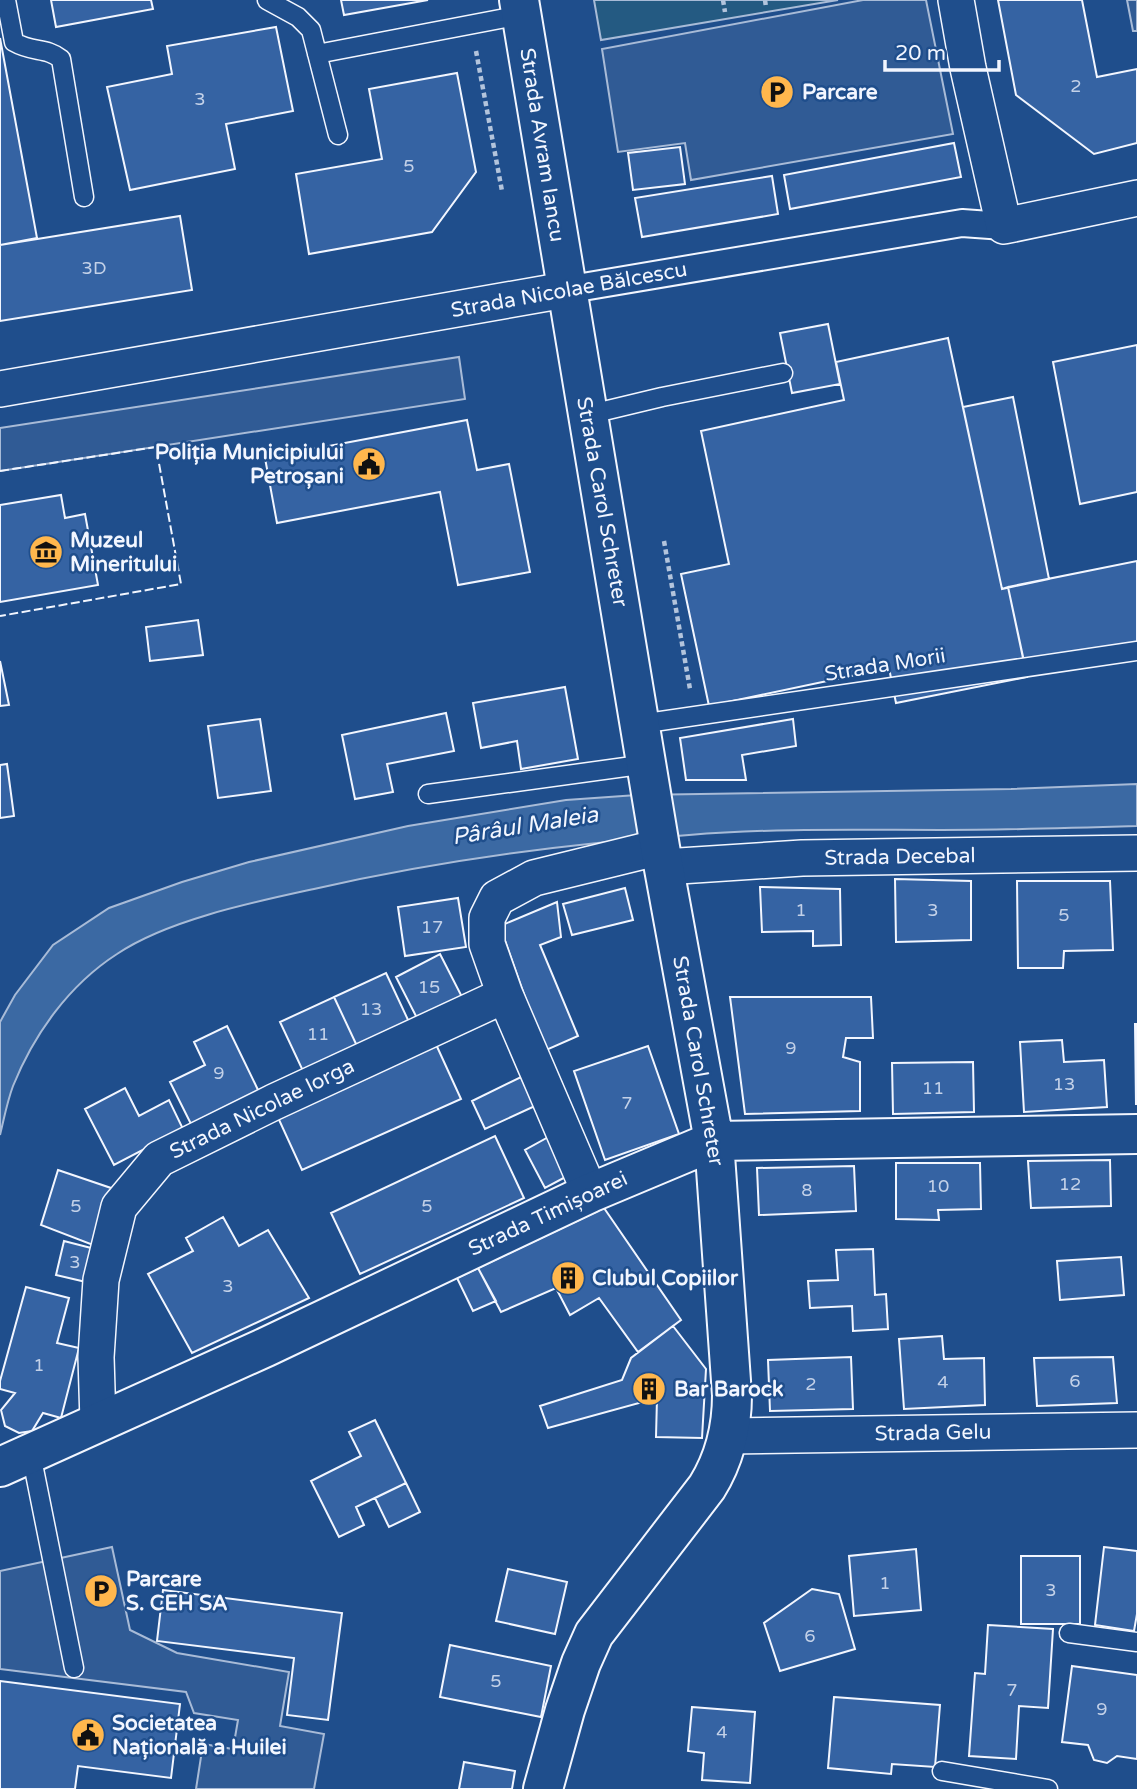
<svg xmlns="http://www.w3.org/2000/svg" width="1137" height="1789" font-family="'Varela Round',sans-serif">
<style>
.green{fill:#245a82;stroke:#a8bbd7;stroke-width:2}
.parking{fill:#305b95;stroke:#a8bbd7;stroke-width:2}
.water{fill:#3b69a3;stroke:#a8bbd7;stroke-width:2}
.building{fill:#3563a3;stroke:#f2f6ff;stroke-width:2}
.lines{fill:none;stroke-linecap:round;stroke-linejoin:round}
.service-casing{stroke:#f2f6ff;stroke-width:21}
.pedestrian-casing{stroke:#f2f6ff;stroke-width:30}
.minor-casing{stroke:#f2f6ff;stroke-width:38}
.tertiary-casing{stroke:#f2f6ff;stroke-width:42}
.path{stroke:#b3c4dc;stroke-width:4.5;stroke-dasharray:5 3.5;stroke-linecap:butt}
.service{stroke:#1f4e8c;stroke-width:18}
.pedestrian{stroke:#1f4e8c;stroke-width:26}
.minor{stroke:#1f4e8c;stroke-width:35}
.tertiary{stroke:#1f4e8c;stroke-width:38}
.fence{stroke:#f2f6ff;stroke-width:2;stroke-dasharray:9 3.5;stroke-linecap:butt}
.labels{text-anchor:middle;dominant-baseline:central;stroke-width:5;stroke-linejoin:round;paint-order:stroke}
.number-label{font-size:18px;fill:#c3d1e8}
.poi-label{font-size:21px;font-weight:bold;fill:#f2f6ff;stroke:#1f4e8c;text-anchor:start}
.street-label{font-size:21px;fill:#f2f6ff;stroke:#1f4e8c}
.water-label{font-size:23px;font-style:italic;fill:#f2f6ff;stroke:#1f4e8c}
</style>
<rect width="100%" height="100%" fill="#1f4e8c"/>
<!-- green -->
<path class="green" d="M594 0H838L601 40Z"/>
<!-- parking -->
<path class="parking" d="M863 0H926L953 134 691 180 685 143 618 152 602 49Z
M1127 0H1137V31H1133Z
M459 357 465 399 0 471V428Z
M112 1547 130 1630 177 1653 289 1672 280 1726 324 1734 314 1789H196L203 1744 233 1749 238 1720 194 1713 186 1692 0 1669V1571Z"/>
<!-- water -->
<path class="water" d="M1137 784V826C1072 828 1006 830 941 830 857 830 773 828 689 835 563 844 437 861 314 889 254 902 167 920 117 954 69 985 34 1034 13 1086 7 1102 4 1119 0 1135V1022L15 995 53 945 109 908 182 882 249 862 408 826 566 800 637 795 1011 789Z"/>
<!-- building -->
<path class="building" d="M51 0H151L153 9 56 27Z
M341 0H428L344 15Z
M998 0H1082L1097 77 1137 69V143L1094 154 1016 95Z
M276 27 293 111 226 124 235 169 130 190 107 87 172 74 167 46Z
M0 38 37 238 0 245Z
M457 73 476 172 432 232 309 254 296 174 382 159 369 89Z
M954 143 961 177 790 209 784 175Z
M680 147 685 184 633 190 628 153Z
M772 176 778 214 642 237 635 198Z
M180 216 192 290 0 321V245Z
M828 324 840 384 792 393 780 333Z
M948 338 1002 589 1008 587 1027 677 896 703 889 668 709 706 681 574 729 564 701 431 844 400 836 362Z
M1137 345V492L1080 504 1053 362Z
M1013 397 1049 579 1002 589 963 407Z
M467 420 477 470 509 464 530 572 458 585 440 492 277 523 265 458Z
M61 495 65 518 85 514 98 585 0 602V505Z
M1137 561V643L1025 666 1008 587Z
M198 620 203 655 150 661 146 627Z
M0 661 9 705 0 706Z
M565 687 578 759 521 769 517 741 481 748 473 703Z
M446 713 454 751 387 764 393 792 355 799 342 735Z
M260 719 271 791 218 798 208 726Z
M793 719 796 746 742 755 746 780H686L680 738Z
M7 764 14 816 0 818V765Z
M895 879 971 881V940L896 942Z
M1017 881H1110L1113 950 1064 951 1063 968H1018Z
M760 887 840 889 841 945 813 946V931L762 932Z
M625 888 633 920 572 935 563 904Z
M458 898 466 947 405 956 398 907Z
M557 902 561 937 540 945 578 1036 544 1051 500 926Z
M440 954 462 997 418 1020 396 977Z
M386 973 409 1022 357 1046 334 997Z
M334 997 357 1046 303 1071 280 1022Z
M730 997H871L873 1038H846L843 1057 860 1062V1111L745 1114Z
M1135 1024H1137V1104H1136Z
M227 1026 260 1094 192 1126 170 1082 205 1065 194 1042Z
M434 1040 461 1099 302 1170 275 1111Z
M1062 1040 1064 1062 1104 1060 1107 1107 1024 1112 1020 1042Z
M648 1046 679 1134 605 1160 574 1071Z
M973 1062 974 1112 893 1114 892 1063Z
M521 1077 535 1106 485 1129 472 1101Z
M125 1088 139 1116 169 1100 183 1129 114 1165 85 1109Z
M552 1135 573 1173 545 1188 525 1150Z
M495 1136 524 1198 360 1274 331 1213Z
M1110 1160 1111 1206 1031 1208 1028 1161Z
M896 1163H980L981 1209 938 1210 939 1220 896 1219Z
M854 1166 856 1211 759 1215 757 1168Z
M58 1170 111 1188 93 1245 41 1225Z
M604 1208 681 1320 638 1352 599 1298 570 1315 556 1288 501 1312 478 1268Z
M223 1217 239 1246 268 1230 309 1298 192 1353 148 1274 193 1251 186 1238Z
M64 1241 95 1249 86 1282 56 1275Z
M873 1249 875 1295 886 1294 888 1329 853 1331 852 1306 810 1308 808 1281 838 1280 836 1250Z
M1121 1257 1124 1295 1060 1300 1057 1261Z
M478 1268 496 1301 473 1311 457 1278Z
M26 1287 69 1298 57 1343 79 1348 61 1418 43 1413 32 1431 19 1433 5 1426 1 1410 15 1393 0 1389V1381Z
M673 1326 706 1369 702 1438 656 1437 657 1398 548 1428 540 1406 622 1380 631 1358Z
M942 1336 944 1359 984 1358 985 1405 904 1409 899 1339Z
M851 1357 853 1409 770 1411 768 1360Z
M1113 1357 1117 1403 1037 1406 1034 1358Z
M375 1420 406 1483 356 1507 364 1525 339 1537 311 1481 361 1456 349 1432Z
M406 1483 420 1512 389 1527 375 1498Z
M1104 1547 1137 1551V1614L1134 1631 1095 1625Z
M916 1549 921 1610 854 1616 849 1556Z
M1021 1556H1080V1624H1021Z
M508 1569 567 1582 555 1634 496 1621Z
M812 1589 839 1594 855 1649 780 1671 764 1623Z
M163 1590 342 1613 328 1720 287 1715 294 1658 157 1641Z
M988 1625 1053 1629 1048 1708 1019 1706 1016 1759 969 1756 975 1673 985 1674Z
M450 1645 551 1666 541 1717 440 1697Z
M1072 1666 1137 1675V1759L1117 1756 1107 1763 1094 1760 1088 1745 1062 1742Z
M0 1681 180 1704 171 1778 78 1766 75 1789H0Z
M834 1697 940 1705 935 1767 892 1764 891 1774 828 1768Z
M692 1707 755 1712 750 1783 702 1780 704 1753 688 1751Z
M464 1762 515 1771 512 1789H459Z"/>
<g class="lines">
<!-- service casing -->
<g class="service-casing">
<path id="service" d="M6 0 14 42C33 53 46 47 61 59L84 197
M267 0 298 17 311 30 338 135
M317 54 521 15
M587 415 662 397 783 373
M640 724 1137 651
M428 794 647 764
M31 1454 74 1668
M1069 1633 1137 1642
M942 1771 1048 1789"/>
</g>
<!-- pedestrian casing -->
<g class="pedestrian-casing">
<path id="pedestrian" d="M565 290 962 223 1004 226"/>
</g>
<!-- minor casing -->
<g class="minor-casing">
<path id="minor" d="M956 0 968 68 1004 226 1137 198
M0 389 565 290
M664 867 802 858 1137 853
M505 995 487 944V918L497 898 534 878 660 847
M98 1422 96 1357 101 1280 119 1207 159 1159 274 1102 505 995 590 1193
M729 1436 1137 1430"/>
</g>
<!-- tertiary casing -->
<g class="tertiary-casing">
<path id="tertiary" d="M519 0 660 847 714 1141 732 1395C732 1429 725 1458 707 1487L594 1634 581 1663 565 1710 543 1789
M0 1467 266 1347 590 1193 714 1141 1137 1134"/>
</g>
<!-- path -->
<path class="path" d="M723 0 725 12
M765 0 766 7
M476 51 502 191
M664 541 690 689"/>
<!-- service -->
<use href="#service" class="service"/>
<!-- pedestrian -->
<use href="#pedestrian" class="pedestrian"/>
<!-- minor -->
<use href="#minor" class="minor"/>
<!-- tertiary -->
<use href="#tertiary" class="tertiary"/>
<!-- fence -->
<path class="fence" d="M0 471 156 447 181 584 0 616"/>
</g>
<!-- icons -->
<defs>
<g id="parking-disc" transform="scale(1.75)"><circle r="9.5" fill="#ffb74d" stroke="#1f4e8c"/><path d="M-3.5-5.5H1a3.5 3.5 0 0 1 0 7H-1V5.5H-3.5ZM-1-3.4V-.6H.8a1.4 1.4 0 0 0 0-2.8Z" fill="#111"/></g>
<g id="civic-disc" transform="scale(1.75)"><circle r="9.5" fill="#ffb74d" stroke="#1f4e8c"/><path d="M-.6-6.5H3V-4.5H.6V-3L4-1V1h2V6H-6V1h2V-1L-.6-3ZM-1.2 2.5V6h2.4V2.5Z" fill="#111"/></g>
<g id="museum-disc" transform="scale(1.75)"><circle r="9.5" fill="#ffb74d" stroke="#1f4e8c"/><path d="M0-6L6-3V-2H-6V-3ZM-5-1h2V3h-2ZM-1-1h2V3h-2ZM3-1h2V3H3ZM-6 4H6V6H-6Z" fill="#111"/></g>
<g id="building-disc" transform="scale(1.75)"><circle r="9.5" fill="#ffb74d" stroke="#1f4e8c"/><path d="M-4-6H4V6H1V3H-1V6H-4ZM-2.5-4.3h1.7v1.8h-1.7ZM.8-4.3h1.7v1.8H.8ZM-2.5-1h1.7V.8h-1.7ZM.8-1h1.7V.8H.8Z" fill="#111"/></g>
</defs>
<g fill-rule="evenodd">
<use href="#parking-disc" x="777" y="92"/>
<use href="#civic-disc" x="369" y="464"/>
<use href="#museum-disc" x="46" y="552"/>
<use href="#building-disc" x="568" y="1278"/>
<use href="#building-disc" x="649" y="1389"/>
<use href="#parking-disc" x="101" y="1591"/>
<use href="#civic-disc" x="88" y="1735"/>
</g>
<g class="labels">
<!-- number labels -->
<g class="number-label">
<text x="1076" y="86">2</text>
<text x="200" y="99">3</text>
<text x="409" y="166">5</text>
<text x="94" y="268">3D</text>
<text x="801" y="910">1</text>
<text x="933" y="910">3</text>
<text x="1064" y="915">5</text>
<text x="432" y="927">17</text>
<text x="429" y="987">15</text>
<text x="371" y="1009">13</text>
<text x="318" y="1034">11</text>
<text x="791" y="1048">9</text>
<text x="219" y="1073">9</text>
<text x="1064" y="1084">13</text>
<text x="933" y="1088">11</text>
<text x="627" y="1103">7</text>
<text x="1070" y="1184">12</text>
<text x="938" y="1186">10</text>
<text x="807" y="1190">8</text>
<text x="76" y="1206">5</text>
<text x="427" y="1206">5</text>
<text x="75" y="1262">3</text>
<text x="228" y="1286">3</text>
<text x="39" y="1365">1</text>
<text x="1075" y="1381">6</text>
<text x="943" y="1382">4</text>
<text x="811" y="1384">2</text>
<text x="885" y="1583">1</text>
<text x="1051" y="1590">3</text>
<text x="810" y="1636">6</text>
<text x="496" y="1681">5</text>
<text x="1012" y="1690">7</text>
<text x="1102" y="1709">9</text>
<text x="722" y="1732">4</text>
</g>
<!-- poi labels -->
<g class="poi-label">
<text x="802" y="92">Parcare</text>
<text x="344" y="452" text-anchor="end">Poliția Municipiului<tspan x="344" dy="24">Petroșani</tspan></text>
<text x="70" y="540">Muzeul<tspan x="70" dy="24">Mineritului</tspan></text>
<text x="592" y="1278">Clubul Copiilor</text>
<text x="674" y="1389">Bar Barock</text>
<text x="126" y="1579">Parcare<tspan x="126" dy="24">S. CEH SA</tspan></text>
<text x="112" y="1723">Societatea<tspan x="112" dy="24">Națională a Huilei</tspan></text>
</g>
<!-- street labels -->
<g class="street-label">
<text transform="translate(542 145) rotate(81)">Strada Avram Iancu</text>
<text transform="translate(569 290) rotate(-10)">Strada Nicolae Bălcescu</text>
<text transform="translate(602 502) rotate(80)">Strada Carol Schreter</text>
<text transform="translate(885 665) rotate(-9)">Strada Morii</text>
<text transform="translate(900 857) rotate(-1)">Strada Decebal</text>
<text transform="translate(698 1061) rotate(80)">Strada Carol Schreter</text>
<text transform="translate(262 1109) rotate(-26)">Strada Nicolae Iorga</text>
<text transform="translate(548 1214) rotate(-25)">Strada Timișoarei</text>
<text transform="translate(933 1433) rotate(-1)">Strada Gelu</text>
</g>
<!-- water labels -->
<g class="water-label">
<text transform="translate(525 826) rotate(-9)">Pârâul Maleia</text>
</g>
</g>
<!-- scale -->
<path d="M885 60v10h114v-10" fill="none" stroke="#f2f6ff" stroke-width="3.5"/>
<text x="895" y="60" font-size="21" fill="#f2f6ff" stroke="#1f4e8c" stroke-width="5" paint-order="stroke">20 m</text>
</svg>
